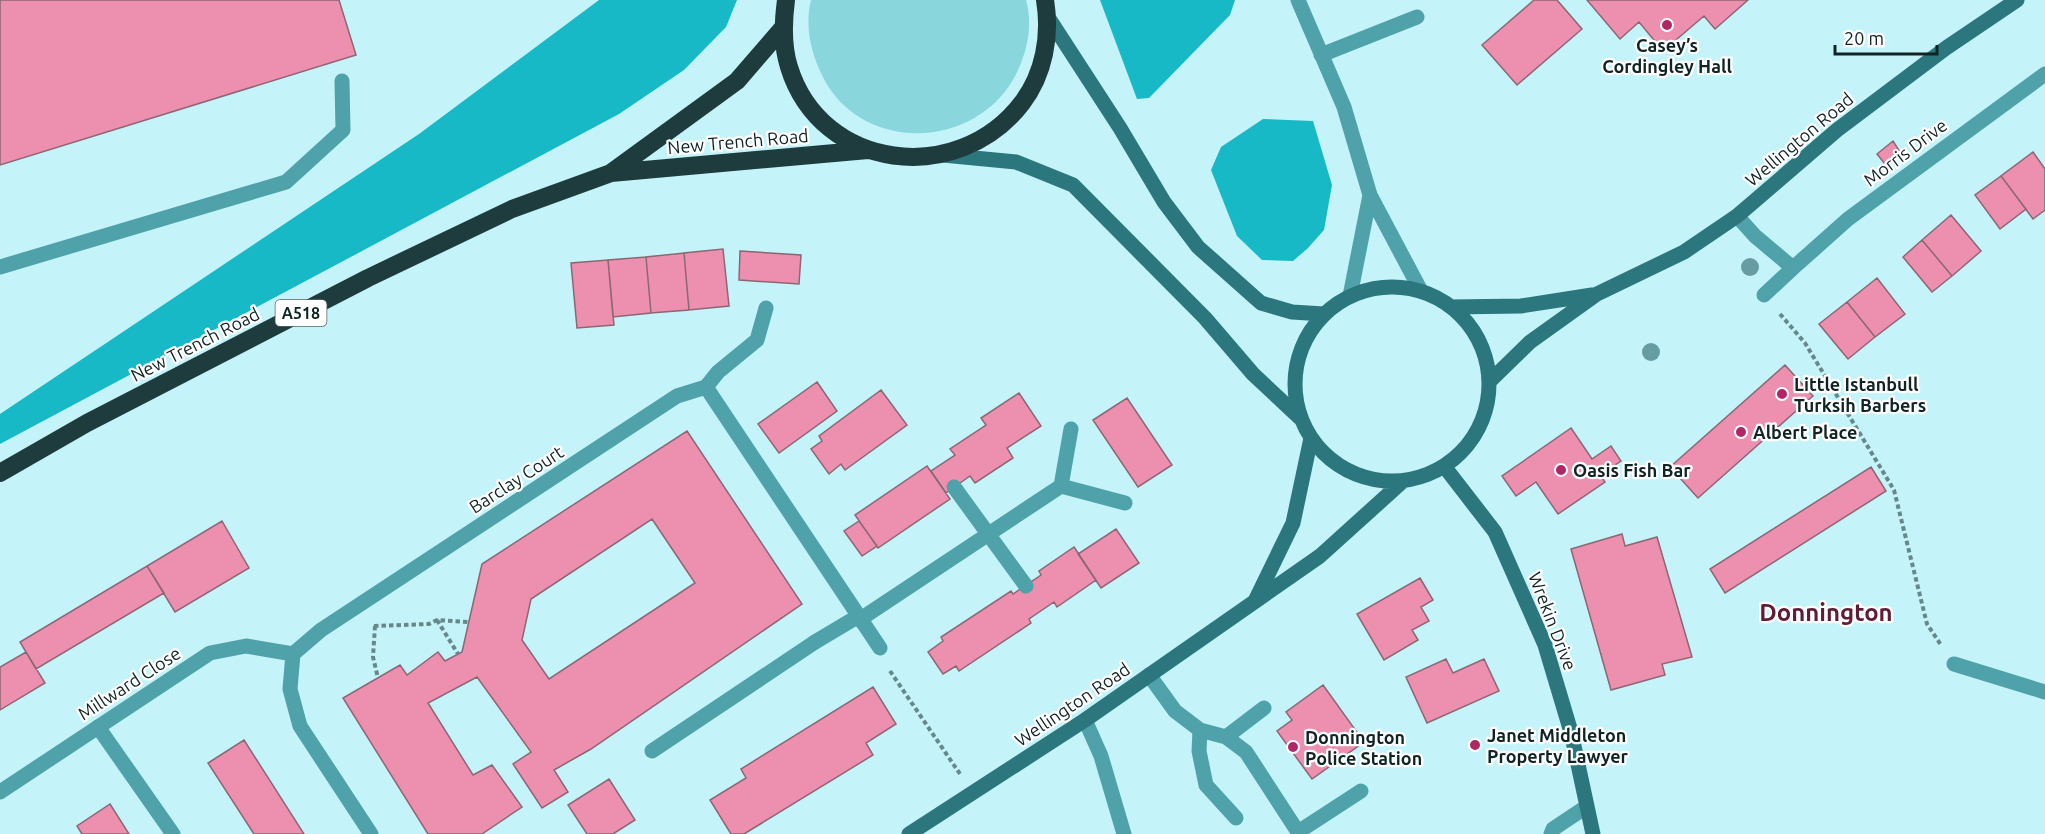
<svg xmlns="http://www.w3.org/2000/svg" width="2045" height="834" font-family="Ubuntu,sans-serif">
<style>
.green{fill:#8ad6dd}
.forest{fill:#18b9c6}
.building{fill:#ed8faf;stroke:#8c6773;stroke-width:1.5;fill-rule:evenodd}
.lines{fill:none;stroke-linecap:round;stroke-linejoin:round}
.path{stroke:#67888b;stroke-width:4;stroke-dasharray:4.5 3;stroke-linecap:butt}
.lane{stroke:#50a2aa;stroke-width:15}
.street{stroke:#50a2aa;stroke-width:15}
.secondary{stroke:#2c777e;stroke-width:15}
.highway{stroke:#1e3b3e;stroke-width:18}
.tree{fill:#669da2}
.poi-dot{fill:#b12766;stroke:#fff;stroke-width:2}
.labels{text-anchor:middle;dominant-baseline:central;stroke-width:4.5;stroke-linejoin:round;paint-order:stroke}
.shield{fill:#fff;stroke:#586666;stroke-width:1.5}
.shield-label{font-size:16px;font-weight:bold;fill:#112425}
.poi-label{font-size:18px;font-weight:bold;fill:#112425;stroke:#fff;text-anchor:start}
.street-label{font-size:18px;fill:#112425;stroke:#fff}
.district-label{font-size:24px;font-weight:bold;fill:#5e1c37;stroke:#fff}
</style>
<rect width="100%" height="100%" fill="#c4f4f9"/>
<!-- green -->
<path class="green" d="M811 0H1026C1032 21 1029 43 1021 63 988 151 858 159 820 71 810 49 805 24 811 0Z"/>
<!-- forest -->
<path class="forest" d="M599 0H737L726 27 684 70 619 114 0 444V414L419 134Z
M1100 0H1235L1230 15 1149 98 1137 99Z
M1263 119 1313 121 1332 185 1324 230 1308 248 1293 261 1262 260 1237 236 1211 170 1221 147Z"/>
<!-- building -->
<path class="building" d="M0 0H339L356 55 0 165Z
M1534 0H1557L1582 29 1517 85 1482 45Z
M1587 0H1748L1715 29 1704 16 1663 51 1639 22 1620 39Z
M1893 141 1900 152 1885 164 1877 154Z
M2033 152 2045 169V210L2033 219 2001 176Z
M2001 176 2026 209 2000 229 1975 195Z
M1951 215 1981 251 1952 276 1922 240Z
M1922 240 1952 276 1932 292 1903 257Z
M723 249 729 306 689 310 684 253Z
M740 251 801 255 799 284 739 280Z
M684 253 689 310 651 313 646 257Z
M646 257 651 313 613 317 608 260Z
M608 260 614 325 577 328 571 263Z
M1877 278 1905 314 1875 337 1847 302Z
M1847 302 1875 337 1848 359 1819 324Z
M1785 365 1813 396 1698 498 1670 467Z
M817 382 837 411 779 453 758 424Z
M881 390 907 425 845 470 841 464 829 474 811 449 822 441 819 436Z
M1019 393 1041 426 1007 448 1013 458 975 483 970 476 946 493 931 471 955 455 950 449 986 425 981 418Z
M1127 398 1172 465 1138 487 1093 420Z
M1571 428 1592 459 1611 446 1621 461 1600 475 1605 482 1558 514 1536 482 1516 496 1502 476Z
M687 431 802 604 591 749 554 770 568 792 542 808 513 764 531 752 477 677 428 703 473 775 492 765 522 807 482 834H428L343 698 400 665 407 675 438 652 445 661 462 652 482 564ZM652 519 695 583 549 679 522 640 531 599Z
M927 466 950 499 878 548 855 515Z
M1871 467 1886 491 1725 593 1710 569Z
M222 521 249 568 175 612 147 566Z
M859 521 877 546 862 556 844 531Z
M1116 529 1139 563 1101 588 1078 554Z
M1622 534 1625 546 1657 537 1692 657 1662 664 1665 675 1611 690 1571 549Z
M1074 547 1096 580 1057 607 1054 602 1029 619 1031 623 959 671 956 666 943 674 928 652 943 641 941 637 1011 591 1013 594 1041 575 1039 571Z
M147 566 164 593 36 669 20 642Z
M1420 578 1433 600 1421 607 1429 621 1412 630 1418 640 1384 660 1357 614Z
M26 652 45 683 0 710V667Z
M1446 659 1453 673 1484 659 1499 691 1427 723 1406 677Z
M1323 685 1364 742 1312 779 1277 731 1292 720 1286 712Z
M873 687 896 724 866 743 873 755 744 834H731L710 800 746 778 741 769Z
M244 740 304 834H254L208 763Z
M609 779 635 820 613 834H587L568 805Z
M110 804 129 834H82L77 826Z"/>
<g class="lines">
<!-- path -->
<path class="path" d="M1780 314 1805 343 1894 490 1927 624 1941 645
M437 620 458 654
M374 626 429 624 437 620 468 622
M375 626 373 657 378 678
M890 671 960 774"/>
<!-- lane -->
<path class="lane" d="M1298 0 1344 107 1370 195 1421 291
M1321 55 1417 17
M0 267 286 182 343 130 342 81
M1350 296 1370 195
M706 387 718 372 757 340 766 308
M1071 429 1061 486 1125 503
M954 487 1026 586
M859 620 1061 486
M1149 675 1175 711 1200 730 1226 737 1246 752 1298 832 1361 791
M1085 720 1101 756 1124 834
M98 727 173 834
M1200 730 1199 751 1206 785 1236 818
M1226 737 1264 708
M652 751 815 642"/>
<!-- street -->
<path class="street" d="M1737 216 1755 236 1793 268 1848 219 2045 74
M1764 295 1793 268
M815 642 857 617
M1954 664 2045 692
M0 792 210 653 246 646 293 654
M371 834 300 726 290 689 293 654 321 630 677 396 706 387 880 648
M1551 834 1553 829 1586 807"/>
<!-- secondary -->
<path class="secondary" d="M1048 17 1120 128 1164 202 1198 247 1261 303 1292 312 1324 314
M943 155 1016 162 1073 185 1205 318 1253 374 1300 418
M1295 384a97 97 0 1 1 194 0a97 97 0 1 1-194 0Z
M1451 307 1521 306 1592 295
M1490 381 1530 342 1597 294 1684 252 1737 216 1837 130 1946 48 2017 0
M1444 466 1495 532 1545 645 1571 732 1593 834
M1256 599 1293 523 1311 438
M909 834 1085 720 1320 556 1403 481"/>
<!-- highway -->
<path class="highway" d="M786 0C783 23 782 45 789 67 821 171 958 187 1022 103 1044 74 1051 36 1045 0
M612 172 737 81 782 29
M0 473 87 423 368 278 512 209 611 173 868 150"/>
</g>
<!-- trees -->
<g class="tree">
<circle cx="1750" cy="267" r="9"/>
<circle cx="1651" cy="352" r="9"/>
</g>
<!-- markers -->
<g class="poi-dot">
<circle cx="1667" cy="25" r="6"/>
<circle cx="1782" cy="394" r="6"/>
<circle cx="1741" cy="432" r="6"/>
<circle cx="1561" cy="470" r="6"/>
<circle cx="1475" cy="745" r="6"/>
<circle cx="1293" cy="747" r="6"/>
</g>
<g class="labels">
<!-- shield labels -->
<rect class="shield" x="275.5" y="300" width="51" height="26" rx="4.5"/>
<g class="shield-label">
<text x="301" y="313">A518</text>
</g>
<!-- poi labels -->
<g class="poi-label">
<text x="1667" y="45" text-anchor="middle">Casey’s<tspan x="1667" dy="21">Cordingley Hall</tspan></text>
<text x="1794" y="384">Little Istanbull<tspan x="1794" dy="21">Turksih Barbers</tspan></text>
<text x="1753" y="432">Albert Place</text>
<text x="1573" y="470">Oasis Fish Bar</text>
<text x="1487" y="735">Janet Middleton<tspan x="1487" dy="21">Property Lawyer</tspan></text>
<text x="1305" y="737">Donnington<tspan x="1305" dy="21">Police Station</tspan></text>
</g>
<!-- street labels -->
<g class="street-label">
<text transform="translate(1799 139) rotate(-40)">Wellington Road</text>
<text transform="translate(738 141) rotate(-5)">New Trench Road</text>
<text transform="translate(1905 152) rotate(-37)">Morris Drive</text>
<text transform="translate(195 344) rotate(-27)">New Trench Road</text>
<text transform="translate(516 479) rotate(-33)">Barclay Court</text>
<text transform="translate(1553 621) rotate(69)">Wrekin Drive</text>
<text transform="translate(129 683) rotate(-33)">Millward Close</text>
<text transform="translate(1072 704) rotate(-34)">Wellington Road</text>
</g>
<!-- district labels -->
<g class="district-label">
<text x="1826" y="612">Donnington</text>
</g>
</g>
<!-- scale -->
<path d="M1835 45v9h102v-9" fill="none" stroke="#112425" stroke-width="3"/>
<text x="1844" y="45" font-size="18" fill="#112425" stroke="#ffffff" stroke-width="4.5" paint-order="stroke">20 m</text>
</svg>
